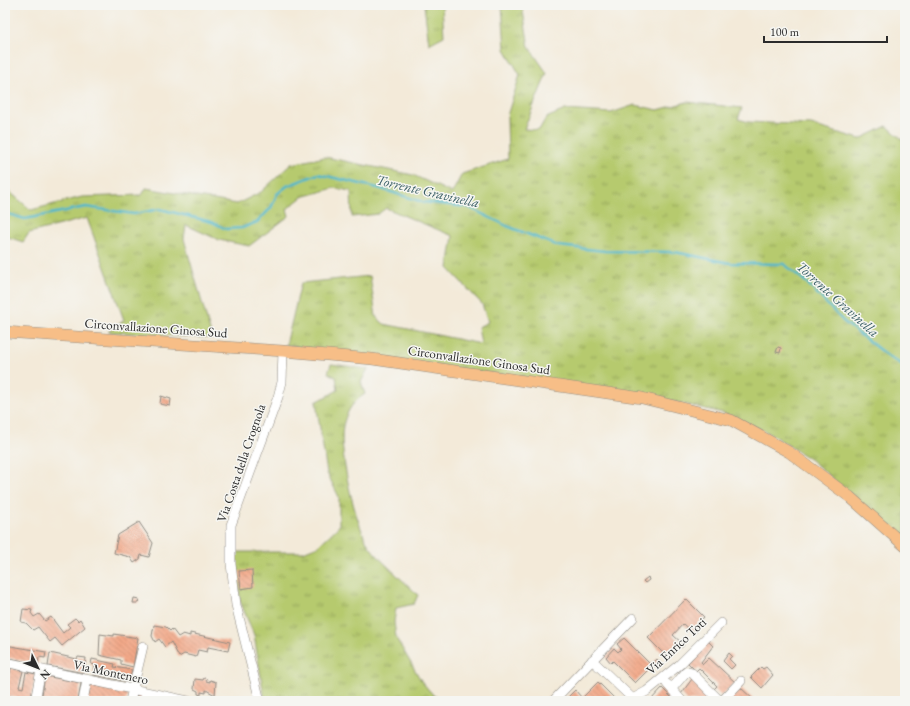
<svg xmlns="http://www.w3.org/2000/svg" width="910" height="706" font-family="'EB Garamond',serif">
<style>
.grass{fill:url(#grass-tufts);stroke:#707a4c}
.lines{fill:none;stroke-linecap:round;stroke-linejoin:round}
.stream{stroke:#4eb7cc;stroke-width:2.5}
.building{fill:url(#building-back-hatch)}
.minor-casing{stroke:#8f8a82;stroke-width:10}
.major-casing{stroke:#8f8a82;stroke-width:12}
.minor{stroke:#fff;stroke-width:9}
.major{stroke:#f7be87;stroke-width:11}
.labels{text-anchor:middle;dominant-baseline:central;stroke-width:3;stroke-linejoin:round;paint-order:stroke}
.street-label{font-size:13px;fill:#2b2b2b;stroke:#f6f6f2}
.water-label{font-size:14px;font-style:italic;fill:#375c63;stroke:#f6f6f2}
</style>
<defs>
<pattern id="grass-tufts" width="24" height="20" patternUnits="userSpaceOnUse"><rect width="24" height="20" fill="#b6ca6e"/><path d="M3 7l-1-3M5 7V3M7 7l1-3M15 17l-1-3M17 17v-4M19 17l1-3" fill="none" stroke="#94a45b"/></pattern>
<pattern id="building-back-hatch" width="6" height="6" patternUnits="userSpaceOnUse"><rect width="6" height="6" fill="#f3a989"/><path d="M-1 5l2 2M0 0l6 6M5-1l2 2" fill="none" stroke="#c58a70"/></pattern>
</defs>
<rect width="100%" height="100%" fill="#f6f6f2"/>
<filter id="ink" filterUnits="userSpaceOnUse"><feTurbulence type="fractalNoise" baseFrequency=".025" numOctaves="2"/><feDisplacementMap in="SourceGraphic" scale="8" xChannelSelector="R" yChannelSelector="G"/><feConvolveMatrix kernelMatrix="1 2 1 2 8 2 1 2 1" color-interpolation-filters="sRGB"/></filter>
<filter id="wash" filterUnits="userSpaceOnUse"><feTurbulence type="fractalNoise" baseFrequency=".012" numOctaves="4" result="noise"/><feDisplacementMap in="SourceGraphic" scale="16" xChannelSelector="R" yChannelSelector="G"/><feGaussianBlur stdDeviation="0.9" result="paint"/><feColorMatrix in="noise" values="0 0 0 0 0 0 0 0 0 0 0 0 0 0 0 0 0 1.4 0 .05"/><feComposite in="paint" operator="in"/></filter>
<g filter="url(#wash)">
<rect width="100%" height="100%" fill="#f3ead9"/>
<!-- grass -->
<path class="grass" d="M424 5H442L444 36 429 44Z
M502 5H522L529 47 547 73 524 129 539 130 546 118 565 110 611 113 635 105 658 110 687 102 742 108 738 119 749 122 811 125 860 139 887 126 903 140 905 150V534L901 537 811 460 771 434 723 413 641 394 286 345 301 283 370 276 376 317 384 324 481 344 478 327 488 322 482 304 448 268 453 236 386 208 378 214 352 217 351 191 334 188 302 197 287 209 289 216 249 246 219 240 186 225 184 239 212 338 108 332 124 320 87 218 29 233 23 242 8 237H5V188L31 210 82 197 142 195 146 188 237 204 261 192 291 164 325 157 413 175 452 193 462 174 508 159 507 116 520 75 505 49Z
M331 364 368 369 361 382 365 394C354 401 348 409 344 422 336 445 356 528 370 547 382 563 403 580 418 595L414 604 396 608 394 622 396 638 422 682 434 696 447 701H265L254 635 240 601 236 552H303L318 546 339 526V497L327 473 316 402 338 390 336 377 328 373Z"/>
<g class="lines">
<!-- stream -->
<path class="stream" d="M5 209 8 214 25 219 86 207 134 214 160 209 212 222 226 229 242 228 257 222 271 208 277 194 287 186 318 174 378 188 423 202 468 207 507 226 558 246 605 251 675 252 730 263 784 264 806 282 843 321 890 358 905 366"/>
</g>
<g id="blocks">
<!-- building -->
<path class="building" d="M778 347 781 348 780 353 776 352Z
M161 396 171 399 170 406 160 404Z
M139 522 153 543 149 557 141 555 140 559 134 563 130 557 114 553 118 535Z
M252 570 253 587 241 589 239 571Z
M648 577 649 580 645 583 643 581Z
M134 598 139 599 138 603H133Z
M686 599 704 617 694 628 697 631 694 634 683 624 673 635 684 645 681 648 678 644 666 656 648 638Z
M23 609 32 610 31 613 34 617 39 614 45 621 51 617 63 633 70 627 67 624 75 618 78 621 80 619 85 627 62 646 55 638 50 642 38 627 33 630 26 623 21 622Z
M154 625 166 627 170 631 172 629 178 637 183 634 190 636V633L230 642 228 651 208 647 207 652 198 650 196 657 184 654 179 657 171 642 165 647 159 639 155 642 152 636Z
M100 634 114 636V634L138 638 133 667 121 664V660L99 655Z
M624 638 652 666 635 683 613 661 611 663 606 657 614 648 618 652 621 649 617 644Z
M708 641 713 646 701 662 703 664 709 658 735 682 721 696 714 689 717 686 699 668 696 671 688 663Z
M5 645 46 652 45 658 39 657 38 664 5 657Z
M50 653 77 659 78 657 86 658 84 673 48 666Z
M729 653 732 656 729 659 735 665 731 669 723 661Z
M92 659 115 664 114 667 132 670 129 682 93 675 95 665 91 664Z
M657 659 661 663 653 667 651 665Z
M761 667 763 669 766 667 773 675 762 688 751 677Z
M11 668 23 671 19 687 23 688 26 672 36 674 31 700 5 696Z
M45 676 81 683 78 701H41Z
M204 678 207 679 206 681 210 682V680L216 682 215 695 206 690V693L201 692V695L198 694V691L194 689 195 679 203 680Z
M692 679 714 701H687L681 694Z
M598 682 617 701H564L575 690 582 698Z
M91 685 128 692 126 701H87Z
M740 687 755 701H728Z
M662 688 675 701H650Z
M137 693 176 701H136Z"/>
</g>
</g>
<g filter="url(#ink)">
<use href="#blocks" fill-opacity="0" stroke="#8f8a82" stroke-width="1"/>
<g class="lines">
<!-- minor casing -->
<g class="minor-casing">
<path id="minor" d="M592 660 635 701
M5 662 188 701
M667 684 682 701
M669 686H674L686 672 692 673 720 701
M5 700 12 701
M35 701 41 670
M83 701 87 680
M130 701 143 646
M260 701 236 605 231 564V525L278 397 282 382 283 351
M553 701 633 618
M629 701 647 691 679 665 721 623
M722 701 741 681"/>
</g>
<!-- major casing -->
<g class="major-casing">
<path id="major" d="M5 332 283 351 372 359 642 398 731 420 789 452 850 497 905 546"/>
</g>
<!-- minor -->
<use href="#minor" class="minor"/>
<!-- major -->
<use href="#major" class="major"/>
</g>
</g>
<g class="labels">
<!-- street labels -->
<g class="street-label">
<text transform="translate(156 328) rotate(4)">Circonvallazione Ginosa Sud</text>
<text transform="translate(479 360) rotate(8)">Circonvallazione Ginosa Sud</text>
<text transform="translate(241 463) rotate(-71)">Via Costa della Crognola</text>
<text transform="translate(676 646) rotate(-43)">Via Enrico Toti</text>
<text transform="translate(111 672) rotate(12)">Via Montenero</text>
</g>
<!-- water labels -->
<g class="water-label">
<text transform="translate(428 191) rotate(13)">Torrente Gravinella</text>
<text transform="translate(838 299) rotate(42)">Torrente Gravinella</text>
</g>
</g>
<!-- margin -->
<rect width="910" height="706" fill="none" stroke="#f6f6f2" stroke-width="20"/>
<!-- north arrow -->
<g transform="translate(38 668) rotate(133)" stroke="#f6f6f2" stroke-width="3" paint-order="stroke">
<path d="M0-3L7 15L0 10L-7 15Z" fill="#2b2b2b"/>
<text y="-6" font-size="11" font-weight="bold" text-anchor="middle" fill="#2b2b2b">N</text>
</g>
<!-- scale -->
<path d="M764 36v6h123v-6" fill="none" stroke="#2b2b2b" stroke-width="2"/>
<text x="770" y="36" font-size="12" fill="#2b2b2b" stroke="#f6f6f2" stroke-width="3" paint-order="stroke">100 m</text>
</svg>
